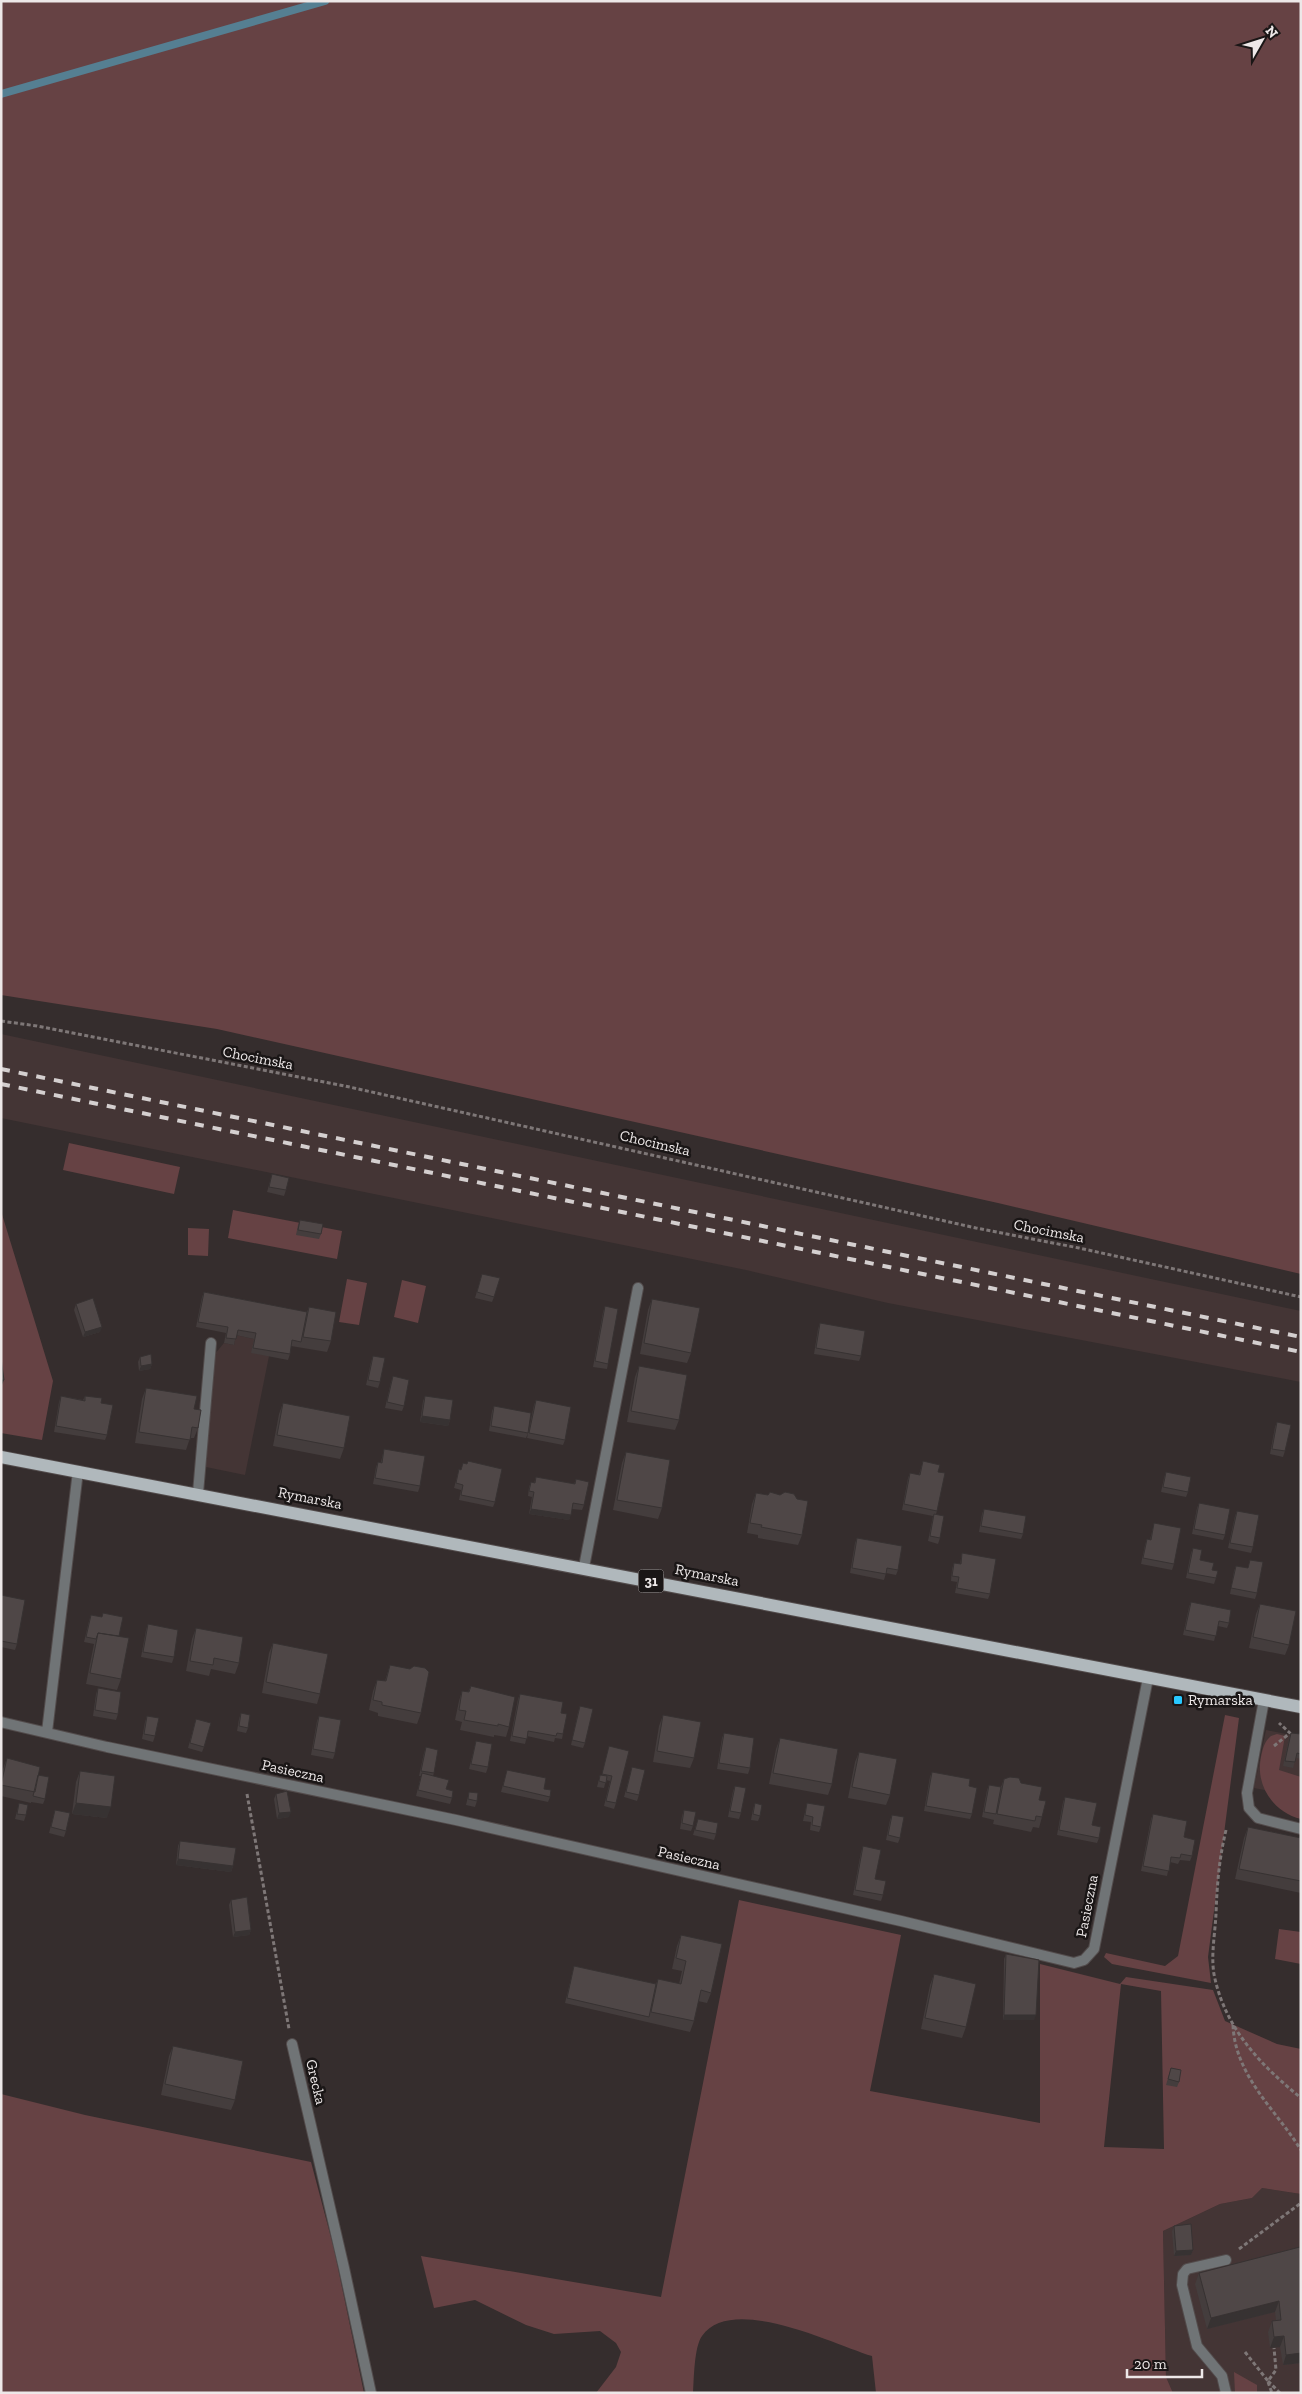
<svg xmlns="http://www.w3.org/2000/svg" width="1302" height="2394" font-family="'Zilla Slab',serif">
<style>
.built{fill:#443535}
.green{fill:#664244;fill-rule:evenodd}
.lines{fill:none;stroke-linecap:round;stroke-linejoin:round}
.stream{stroke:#557f92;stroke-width:8}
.service-casing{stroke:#524b4b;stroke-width:12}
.minor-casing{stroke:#524b4b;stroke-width:12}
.primary-casing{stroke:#524b4b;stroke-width:14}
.path{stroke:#7e7777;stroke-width:3;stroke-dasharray:4 2.5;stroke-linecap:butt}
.service{stroke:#707476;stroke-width:10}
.minor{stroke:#707476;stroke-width:10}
.primary{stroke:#b0b8bc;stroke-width:12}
.rail{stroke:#d4cfcf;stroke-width:4;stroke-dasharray:9 9;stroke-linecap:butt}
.wall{fill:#443d3d}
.shaded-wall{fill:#373232}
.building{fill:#4f4747;stroke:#373232}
.poi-dot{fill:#28c8ff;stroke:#1a1616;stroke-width:2}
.labels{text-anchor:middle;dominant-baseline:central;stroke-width:5;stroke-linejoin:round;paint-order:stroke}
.shield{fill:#1a1616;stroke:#aea9a9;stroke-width:1}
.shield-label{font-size:14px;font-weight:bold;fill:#ede8e8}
.street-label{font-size:15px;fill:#ede8e8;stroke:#1a1616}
.poi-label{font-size:15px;fill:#ede8e8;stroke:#1a1616;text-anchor:start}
</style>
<rect width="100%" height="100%" fill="#352d2d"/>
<!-- built -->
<path class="built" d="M1 1034 1301 1311V1382L888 1303 746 1270 1 1118Z
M236 1335 254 1339 269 1356 245 1475 206 1467 214 1355 224 1343 234 1345Z
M1266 1730 1301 1737V1797L1254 1788Z
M1262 2188 1301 2194V2393H1173L1166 2377 1163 2231 1220 2204 1252 2198Z"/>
<!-- green -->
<path class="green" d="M1 1H1301V1274L998 1203 217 1029 1 995Z
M69 1143 180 1167 174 1194 63 1170Z
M233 1210 342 1231 337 1259 228 1238Z
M1 1211 53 1381 42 1440 1 1433Z
M188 1228 209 1229 208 1256 188 1255Z
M347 1279 367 1283 359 1325 339 1322Z
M402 1280 426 1286 418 1323 394 1317Z
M1225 1715 1239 1718 1208 1957 1211 1983 1112 1964 1104 1957 1106 1953 1165 1966 1178 1956Z
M1277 1734 1285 1736 1279 1770 1301 1777V1819C1273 1812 1255 1785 1261 1757 1263 1748 1264 1742 1271 1736Z
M739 1900 901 1935 870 2091 1040 2123V1964L1120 1984 1126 1977 1213 1990 1225 2021 1277 2044 1301 2049V2194L1262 2188 1252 2198 1220 2204 1163 2231 1166 2377 1173 2393H876L872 2356C835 2345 732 2293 702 2336 694 2347 694 2379 693 2393H596L616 2367 621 2352 616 2343 600 2331 554 2334 526 2325 475 2300 434 2308 421 2256 661 2297ZM1121 1984 1161 1991 1164 2149 1104 2147Z
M1279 1929 1301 1932V1964L1275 1959Z
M1 2094 85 2115 311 2162 334 2249 364 2393H1Z
M1234 2372 1257 2385V2393H1235Z"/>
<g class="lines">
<!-- stream -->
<path class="stream" d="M1 94 325 1"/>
<!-- service casing -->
<g class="service-casing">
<path id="service" d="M198 1493 211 1343
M584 1567 638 1288
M292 2044 344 2268 371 2393
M1226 2260 1187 2269 1183 2274 1182 2285 1197 2346 1222 2376 1226 2393"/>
</g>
<!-- minor casing -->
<g class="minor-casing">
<path id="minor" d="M1264 1700 1247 1793 1249 1808 1258 1818 1301 1829
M1 1722 107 1747 456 1820 901 1921 1074 1963 1084 1960 1094 1949 1148 1678
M47 1732 78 1471"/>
</g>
<!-- primary casing -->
<g class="primary-casing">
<path id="primary" d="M1 1457 1301 1707"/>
</g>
<!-- path -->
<path class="path" d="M1 1021 37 1026 345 1086 976 1228 1079 1248 1301 1297
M1274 1746 1290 1733 1279 1723
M247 1794 289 2029
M1226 1830C1219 1859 1217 1885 1216 1914 1215 1935 1210 1959 1215 1979 1227 2031 1262 2066 1301 2098
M1233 2025C1235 2076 1276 2110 1301 2150
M1239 2249 1301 2203
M1245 2352 1268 2381 1276 2370 1274 2348
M1268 2381 1280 2393
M1268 2382 1272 2393"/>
<!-- service -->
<use href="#service" class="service"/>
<!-- minor -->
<use href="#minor" class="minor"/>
<!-- primary -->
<use href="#primary" class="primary"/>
<!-- rail -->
<path class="rail" d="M1 1069 1301 1337
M1 1084 1301 1352"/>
</g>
<!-- wall -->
<path class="wall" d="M272 1174 286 1190 284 1196 267 1192Z
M300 1220 321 1234 319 1239 296 1235 298 1225Z
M482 1274 494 1297 492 1302 475 1298Z
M204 1292 307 1312 309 1307 331 1341 327 1352 291 1346 290 1354 288 1360 251 1353 254 1339 236 1335 234 1345 224 1343 226 1333 196 1327 202 1297Z
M652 1299 691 1353 687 1363 640 1354 648 1310Z
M76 1304 100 1332 83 1337 74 1310Z
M605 1306 608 1364 607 1369 593 1367 603 1312Z
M820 1323 861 1356 859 1361 814 1354 818 1329Z
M373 1356 380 1382 378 1388 366 1385 371 1362Z
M140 1357 152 1364 150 1369 139 1371 138 1362Z
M639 1366 679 1420 675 1430 627 1422 635 1377Z
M393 1376 404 1406 402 1411 385 1408 391 1382Z
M146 1388 194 1409 198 1428 194 1438H190L186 1450 135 1443 142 1399Z
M61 1396 83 1400 85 1396 107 1435 105 1440 54 1432 59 1402Z
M425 1396 450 1420 448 1426 420 1422 423 1401Z
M536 1400 565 1440 563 1445 527 1438 534 1405Z
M283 1403 344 1448 340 1459 273 1446 279 1414Z
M494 1406 528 1433 526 1438 489 1431 492 1411Z
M1277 1422 1285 1451 1283 1457 1270 1454 1275 1427Z
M384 1449 420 1486 418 1492 373 1484 376 1467 378 1462H381Z
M626 1452 662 1508 658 1519 613 1510 622 1463Z
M923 1461 938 1472 937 1511 936 1514 940 1538 938 1544 928 1541 933 1516 902 1510 908 1478 910 1473 919 1475Z
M463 1463 495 1502 493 1507 459 1500 461 1490 454 1488 459 1469 461 1470Z
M1166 1472 1188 1492 1186 1497 1161 1492 1164 1478Z
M536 1477 574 1484 576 1479 584 1505 582 1510 572 1509 569 1520 529 1514 532 1497 528 1496 529 1487 531 1482 534 1483Z
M756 1493 768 1495 802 1535 798 1545 758 1538V1535L747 1533 752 1504Z
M1199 1503 1225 1535 1223 1540 1192 1534 1197 1508Z
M984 1509 1023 1534 1021 1539 979 1532 982 1514Z
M1237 1511 1253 1547 1251 1553 1228 1548 1235 1516Z
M1154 1523 1174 1564 1172 1570 1141 1564 1145 1545 1147 1539 1150 1540Z
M857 1538 898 1570 896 1575 886 1573 884 1580 850 1573 855 1543Z
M1193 1548 1200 1560 1212 1570 1216 1578 1214 1584 1186 1578 1191 1553Z
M962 1553 990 1594 988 1599 955 1593 957 1582 951 1581 952 1569 954 1563 960 1564Z
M1250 1560 1257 1593 1255 1599 1230 1594 1234 1571 1236 1566 1248 1568Z
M1 1595 17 1644 15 1650 1 1647Z
M1191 1602 1229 1623 1227 1628 1218 1626 1214 1641 1183 1635 1189 1607Z
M1260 1604 1289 1645 1285 1655 1249 1648 1256 1614Z
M103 1613 119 1636 121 1679 117 1690 86 1684 94 1644 84 1642 89 1621 91 1615 102 1617Z
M148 1624 174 1657 172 1663 141 1657 146 1630Z
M196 1628 239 1663 235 1674 211 1669 209 1676 186 1671 192 1639Z
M273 1643 320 1694 317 1704 262 1693 269 1653Z
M390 1665 421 1713 417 1724 378 1716V1713L369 1710 373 1691 377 1680 385 1681Z
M471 1686 509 1727 506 1737 494 1735V1737L460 1730 462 1722 455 1720 459 1701 462 1691 468 1692Z
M98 1688 118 1714 116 1720 93 1716 96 1694Z
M520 1694 561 1713 563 1734 562 1739 555 1738 554 1742 527 1736 525 1744 510 1741 518 1699Z
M580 1706 585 1743 583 1748 571 1745 578 1712Z
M241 1713 248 1728 246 1733 237 1731 239 1719Z
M663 1715 694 1758 690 1768 653 1762 659 1726Z
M147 1716 155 1736 153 1742 142 1739 145 1722Z
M319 1716 335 1753 333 1759 311 1755 317 1721Z
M196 1719 204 1747 202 1752 188 1748Z
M724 1733 750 1768 748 1774 717 1769 722 1738Z
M1291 1733 1301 1734V1759L1296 1758 1293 1768 1283 1766 1289 1738Z
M780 1738 832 1784 828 1795 769 1784 776 1749Z
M476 1741 488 1767 486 1773 469 1769Z
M609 1746 616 1803 614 1809 604 1806 610 1781 606 1780 604 1788 597 1787 600 1775H602Z
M426 1747 434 1773 433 1776 446 1789 452 1798 450 1804 416 1796 421 1776H419L424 1753Z
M859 1752 890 1795 886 1805 848 1798 855 1762Z
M7 1758 38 1775 45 1799 43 1804 31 1802V1803L1 1796V1779L3 1769Z
M632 1767 639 1795 637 1801 624 1797Z
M507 1770 550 1797 548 1802 501 1792Z
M80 1771 107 1818 72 1814 76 1782Z
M932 1772 969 1786 972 1814 970 1819 924 1811 930 1777Z
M1004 1779 1021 1783 1039 1800 1042 1817 1039 1828 1033 1827 1031 1832 993 1824 994 1820 982 1817 987 1790 989 1785 1001 1787Z
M735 1786 741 1813 739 1819 728 1817 733 1791Z
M469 1792 477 1801 475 1807 466 1805Z
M276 1794 289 1817 277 1819 274 1799Z
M1065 1797 1092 1825 1099 1838 1097 1843 1057 1835 1063 1802Z
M19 1803 26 1815 24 1821 15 1819Z
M755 1803 760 1816 758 1821 751 1820 753 1809Z
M807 1803 821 1827 819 1832 810 1830 811 1822 803 1821Z
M55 1810 66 1831 64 1837 49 1833Z
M684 1810 693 1826 691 1831 680 1829 682 1816Z
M1153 1814 1184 1837 1192 1856 1190 1861 1180 1860 1178 1864 1170 1862 1167 1876 1141 1871 1151 1819Z
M892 1815 900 1838 898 1843 886 1840 890 1820Z
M698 1819 716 1834 714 1840 693 1835Z
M1248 1827 1301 1838V1893L1235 1879 1244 1838Z
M180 1841 233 1866 231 1872 176 1865 178 1846Z
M863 1846 875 1879 883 1895 881 1901 853 1895 861 1852Z
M231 1900 251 1930 249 1935 233 1937 229 1905Z
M681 1935 711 1993 707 2003 698 2001 694 2021 690 2032 565 2003 574 1966 656 1984 658 1979 679 1984 682 1971 672 1969 677 1946Z
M1006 1954 1034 2020H1003L1004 1959Z
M934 1974 966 2027 962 2038 921 2029 930 1985Z
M173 2046 235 2100 231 2110 161 2095 169 2056Z
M1171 2068 1179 2082 1177 2087 1166 2085Z
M1174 2226 1193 2250 1191 2255 1174 2256 1172 2231Z
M1301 2252V2363L1283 2365 1280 2347 1270 2348 1268 2332 1272 2321 1276 2320 1275 2312 1207 2329 1195 2284 1199 2273Z"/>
<!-- shaded-wall -->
<path class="shaded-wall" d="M102 1327 100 1332 83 1337 85 1332Z
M152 1364 150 1369 139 1371 141 1366Z
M1 1380H4L2 1385H1Z
M422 1416 450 1420 448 1426 420 1422Z
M531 1509 571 1515 569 1520 529 1514Z
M76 1803 111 1807 107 1818 72 1814Z
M291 1812 289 1817 277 1819 279 1813Z
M178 1859 233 1866 231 1872 176 1865Z
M251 1930 249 1935 233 1937 235 1932Z
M1004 2015H1036L1034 2020H1003Z
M1193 2250 1191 2255 1174 2256 1176 2251Z
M1279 2301 1275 2312 1207 2329 1211 2318Z
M1284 2336 1280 2347 1270 2348 1274 2337Z
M1301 2353V2363L1283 2365 1286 2355Z"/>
<!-- building -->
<path class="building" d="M272 1174 289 1178 286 1190 269 1187Z
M300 1220 323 1224 321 1234 298 1230Z
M482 1274 500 1278 494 1297 477 1292Z
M204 1292 307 1312 301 1342 292 1340 290 1354 253 1348 256 1333 238 1330 236 1339 226 1338 228 1327 198 1322Z
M93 1298 102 1327 85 1332 76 1304Z
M652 1299 700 1308 691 1353 644 1343Z
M605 1306 618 1309 608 1364 595 1361Z
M309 1307 336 1312 331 1341 303 1337Z
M820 1323 865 1331 861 1356 816 1348Z
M151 1354 152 1364 141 1366 140 1357Z
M373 1356 385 1358 380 1382 368 1380Z
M1 1358 4 1380H1Z
M639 1366 687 1375 679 1420 631 1411Z
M393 1376 409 1380 404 1406 387 1402Z
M146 1388 197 1396 194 1409 201 1410 198 1428 192 1427 190 1440 139 1432Z
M61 1396 85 1401V1396L102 1398 101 1403 113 1405 107 1435 56 1426Z
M425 1396 453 1400 450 1420 422 1416Z
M536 1400 571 1407 565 1440 529 1433Z
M283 1403 350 1416 344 1448 277 1435Z
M494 1406 531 1413 528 1433 491 1426Z
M1277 1422 1291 1425 1285 1451 1272 1449Z
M384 1449 425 1456 420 1486 375 1478 378 1462 382 1463Z
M626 1452 670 1460 662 1508 617 1500Z
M468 1461 502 1469 495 1502 461 1495 463 1485 456 1483 459 1469 461 1470 463 1463 467 1464Z
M923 1461 940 1465 938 1472 945 1473 937 1511 904 1504 910 1473 920 1475Z
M1166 1472 1191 1477 1188 1492 1163 1487Z
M536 1477 575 1484 576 1479 589 1482 584 1505 573 1503 571 1515 531 1509 534 1492 529 1491 531 1482 535 1483Z
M770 1492 780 1495 785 1492 794 1494 797 1499 808 1501 802 1535 761 1527 762 1525 750 1523 756 1493 768 1495Z
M1199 1503 1230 1509 1225 1535 1194 1529Z
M984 1509 1026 1516 1023 1534 981 1526Z
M1237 1511 1259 1515 1253 1547 1230 1543Z
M934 1514 944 1516 940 1538 930 1536Z
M1154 1523 1181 1528 1174 1564 1143 1558 1147 1539 1151 1540Z
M857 1538 902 1546 898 1570 887 1568 886 1574 852 1568Z
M1193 1548 1202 1550 1200 1560 1214 1563 1212 1570 1218 1571 1216 1578 1188 1573Z
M962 1553 996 1559 990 1594 957 1588 959 1577 952 1576 954 1563 961 1564Z
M1250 1560 1263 1562 1257 1593 1231 1588 1236 1566 1248 1568Z
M1 1595 25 1600 17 1644 1 1641Z
M1191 1602 1231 1610 1229 1623 1219 1621 1216 1636 1185 1630Z
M1260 1604 1296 1611 1289 1645 1253 1637Z
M103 1613 123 1617 119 1636 98 1633 96 1639 86 1637 91 1615 102 1617Z
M148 1624 178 1630 174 1657 143 1652Z
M196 1628 243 1637 239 1663 214 1658 213 1665 190 1661Z
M98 1633 129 1638 121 1679 90 1673Z
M273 1643 328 1654 320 1694 266 1682Z
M390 1665 410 1669 414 1666 425 1668 429 1672 421 1713 382 1705V1702L373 1700 377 1680 386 1681Z
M471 1686 515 1697 509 1727 498 1724V1726L464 1720 466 1711 459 1710 462 1691 469 1692Z
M98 1688 121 1692 118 1714 95 1710Z
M520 1694 563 1702 561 1713 567 1714 563 1734 557 1733 556 1736 528 1731 527 1739 512 1736Z
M580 1706 593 1709 585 1743 572 1740Z
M241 1713 250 1715 248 1728 239 1726Z
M663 1715 701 1722 694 1758 657 1751Z
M147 1716 159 1718 155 1736 144 1734Z
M319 1716 341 1720 335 1753 313 1749Z
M196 1719 211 1723 204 1747 190 1743Z
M724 1733 754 1738 750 1768 719 1763Z
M1291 1733 1301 1734V1754L1297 1753 1295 1762 1285 1761Z
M780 1738 838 1749 832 1784 773 1773Z
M476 1741 492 1744 488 1767 471 1764Z
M609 1746 629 1751 616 1803 606 1801 612 1776 602 1774Z
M426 1747 438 1750 434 1773 421 1771Z
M859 1752 897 1759 890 1795 852 1787Z
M7 1758 40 1767 35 1792 1 1785Z
M632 1767 645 1770 639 1795 626 1792Z
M507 1770 546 1778 544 1789 551 1790 550 1797 503 1786Z
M80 1771 115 1776 111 1807 76 1803Z
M932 1772 970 1779 969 1786 977 1788 972 1814 926 1806Z
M422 1773 449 1780 446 1789 453 1791 452 1798 418 1790Z
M38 1775 49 1777 45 1799 33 1796Z
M600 1775 607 1776 606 1783 599 1781Z
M1010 1777 1019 1778 1021 1783 1042 1787 1039 1800 1046 1801 1042 1817 1036 1816 1035 1821 997 1814 1004 1779Z
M989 1785 1001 1787 996 1814 984 1812Z
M735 1786 746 1788 741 1813 730 1811Z
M287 1791 291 1812 279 1813 276 1794Z
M469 1792 478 1793 477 1801 468 1799Z
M1065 1797 1097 1803 1092 1825 1101 1827 1099 1838 1059 1830Z
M19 1803 28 1805 26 1815 17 1814Z
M755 1803 762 1805 760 1816 753 1814Z
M807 1803 825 1806 821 1827 812 1825 813 1817 805 1815Z
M55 1810 70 1813 66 1831 51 1827Z
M684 1810 696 1812 693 1826 682 1823Z
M1153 1814 1187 1821 1184 1837 1195 1840 1192 1856 1181 1854 1180 1858 1171 1857 1169 1871 1143 1866Z
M892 1815 904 1817 900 1838 888 1835Z
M698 1819 718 1823 716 1834 695 1830Z
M1248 1827 1301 1838V1881L1239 1869Z
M180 1841 236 1848 233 1866 178 1859Z
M863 1846 881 1850 875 1879 886 1881 883 1895 855 1890Z
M247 1897 251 1930 235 1932 231 1900Z
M681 1935 722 1944 711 1993 701 1990 694 2021 651 2012 658 1979 681 1984 686 1961 676 1958Z
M1006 1954 1039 1960 1036 2015H1004Z
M574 1966 656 1984 649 2017 567 1998Z
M934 1974 976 1984 966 2027 925 2018Z
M173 2046 243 2061 235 2100 165 2084Z
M1171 2068 1181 2070 1179 2082 1168 2079Z
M1191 2224 1193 2250 1176 2251 1174 2226Z
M1300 2247 1301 2252V2353L1286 2355 1284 2336 1274 2337 1272 2321 1281 2320 1279 2301 1211 2318 1199 2273Z"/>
<!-- markers -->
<rect class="poi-dot" x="1173" y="1695" width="10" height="10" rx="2.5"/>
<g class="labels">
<!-- shield labels -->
<rect class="shield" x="638.5" y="1569.5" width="25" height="23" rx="4"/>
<g class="shield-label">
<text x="651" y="1581">31</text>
</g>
<!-- street labels -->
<g class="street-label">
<text transform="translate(258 1058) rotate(11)">Chocimska</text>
<text transform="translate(655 1143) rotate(13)">Chocimska</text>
<text transform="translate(1049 1231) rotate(11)">Chocimska</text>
<text transform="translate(310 1498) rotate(11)">Rymarska</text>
<text transform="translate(707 1575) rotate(11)">Rymarska</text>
<text transform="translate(293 1771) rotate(12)">Pasieczna</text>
<text transform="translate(689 1858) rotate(13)">Pasieczna</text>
<text transform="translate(1087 1906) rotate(-79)">Pasieczna</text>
<text transform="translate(316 2082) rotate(77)">Grecka</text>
</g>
<!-- poi labels -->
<g class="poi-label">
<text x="1188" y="1700">Rymarska</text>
</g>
</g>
<!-- border -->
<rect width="1302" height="2394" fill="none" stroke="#ede8e8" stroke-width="5"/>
<!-- north arrow -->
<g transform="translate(1262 40) rotate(51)" stroke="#1a1616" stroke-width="4" paint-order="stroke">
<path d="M0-4L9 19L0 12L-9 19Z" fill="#ede8e8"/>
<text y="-8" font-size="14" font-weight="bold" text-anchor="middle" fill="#ede8e8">N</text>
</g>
<!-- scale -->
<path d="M1127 2369v8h75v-8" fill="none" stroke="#ede8e8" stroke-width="2.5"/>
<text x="1134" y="2369" font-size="15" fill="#ede8e8" stroke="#1a1616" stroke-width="4" paint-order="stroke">20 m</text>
</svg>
